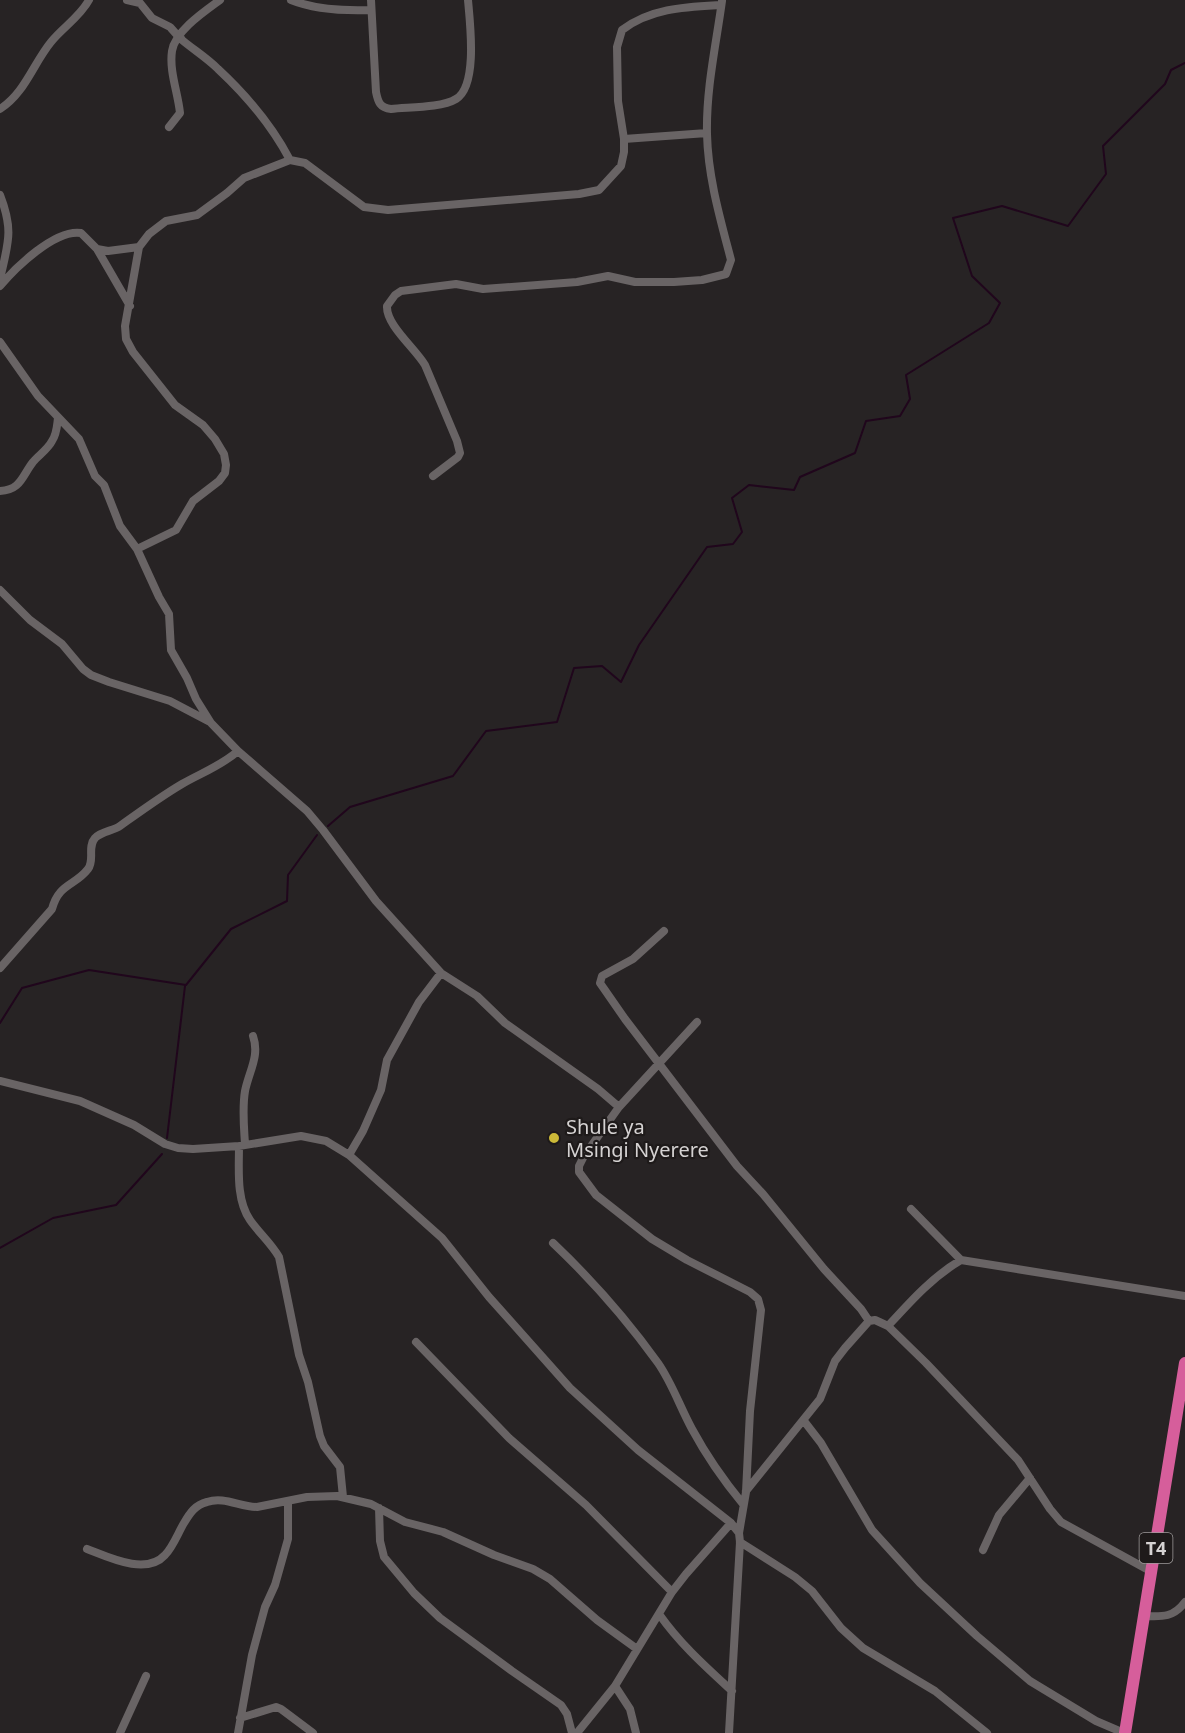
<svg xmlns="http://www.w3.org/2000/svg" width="1185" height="1733" font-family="'Noto Sans',sans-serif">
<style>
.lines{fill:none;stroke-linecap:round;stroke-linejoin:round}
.stream{stroke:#20061c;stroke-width:2}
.minor{stroke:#696465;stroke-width:8}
.highway{stroke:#d65e9b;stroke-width:12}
.poi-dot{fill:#ccb938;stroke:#1e1a1a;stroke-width:2}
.labels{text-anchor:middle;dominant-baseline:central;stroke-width:4.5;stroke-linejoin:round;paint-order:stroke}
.shield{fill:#1e1a1a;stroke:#9e9b9b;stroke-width:1.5}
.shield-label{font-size:18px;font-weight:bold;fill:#d5d2d2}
.poi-label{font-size:20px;fill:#d5d2d2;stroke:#1e1a1a;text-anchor:start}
</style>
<rect width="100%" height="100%" fill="#272324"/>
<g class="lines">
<!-- stream -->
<path class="stream" d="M328 826 350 807 453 776 486 731 557 722 574 668 602 666 621 682 639 645 707 547 733 544 742 532 732 498 749 485 794 490 800 477 855 453 866 421 900 416 910 399 906 375 989 323 1000 303 972 276 953 218 1002 206 1068 226 1106 174 1103 146 1165 84 1171 70 1185 63
M0 1023 22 988 89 970 186 985 231 929 287 901 288 875 317 835
M167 1138 185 986
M0 1248 53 1218 116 1205 162 1154"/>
<!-- minor -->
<path class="minor" d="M127 0 140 3 152 18 170 27 178 36
M291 0C316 10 344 11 371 10
M371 0 376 92C378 102 380 108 391 109 409 107 441 108 456 99 478 86 470 23 468 0
M179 35 182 40C194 50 207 58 218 69 246 95 272 126 290 160
M0 109C25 93 33 64 51 42 63 27 80 17 89 0
M169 127 180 113C178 93 169 71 172 51 175 31 205 11 220 0
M624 139 707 133
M0 195C14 231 8 243 0 279
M97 249 130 306
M0 286C15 268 55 229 81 233L97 249 108 251 139 247
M0 342 38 396 79 439 95 476 104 485 120 526 137 549 159 597 169 614 171 650 187 678 196 699 211 723 238 751 307 811 323 830 376 901 441 973 477 996 505 1023 598 1089 619 1107
M433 476 458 457 460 453 457 441 425 365C415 348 386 325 387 306L395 295 401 291 456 284 483 289 577 282 608 276 635 282H674L702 280 726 274 731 260C720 218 708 177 707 134 706 89 716 45 722 1
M0 491C21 490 22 476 33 462 39 455 48 449 52 441 57 434 57 425 58 418
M137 549 176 530 193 501 219 481 225 473 226 465 224 454 215 439 203 425 175 405 133 352 126 339 125 326 139 247 149 234 166 221 197 215 227 193 244 178 290 160 305 163 364 207 388 210 579 194 599 190 621 166 624 152V139L618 101 617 47 622 30C651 8 686 7 721 5
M0 590 30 620 62 644 83 669 91 675 109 682 170 701 210 722
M664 931 633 959 602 976 600 983 625 1019 737 1166 763 1194 824 1269 861 1309 869 1321
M0 968 52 909C59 883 75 886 88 869 95 860 87 847 95 838 102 831 113 831 120 826 141 811 160 797 182 784 201 773 221 766 238 751
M697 1022 619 1107 584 1156 579 1166V1172L596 1195 652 1239 687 1260 750 1292 758 1299 761 1310 750 1411 746 1492 739 1533
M0 1081 80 1101 134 1125 165 1144 178 1148 193 1149 239 1146 301 1136 326 1141 349 1155 442 1238 489 1297 570 1388 638 1450 731 1523 739 1533 740 1542 729 1733
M245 1144C244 1127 242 1109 245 1091 249 1071 260 1056 253 1036
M239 1146C239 1169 236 1200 250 1220 259 1233 271 1243 279 1257L299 1355 308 1382 320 1436 324 1446 340 1467 343 1497
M349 1155 363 1131 381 1090 387 1060 419 1002 441 973
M911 1209 961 1260
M553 1243C591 1279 627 1320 658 1363 672 1383 680 1407 692 1429 706 1455 724 1481 743 1504
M888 1326C910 1302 932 1277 961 1260L1185 1296
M416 1342 509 1438 586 1505 672 1592
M804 1421 821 1443 872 1530 920 1583 977 1636 1030 1681 1096 1721 1124 1733
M746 1491 820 1399 835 1361 845 1348 869 1321 875 1320 888 1326 926 1363 1018 1460 1050 1509 1061 1522 1152 1572
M379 1508 380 1541 384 1557 414 1593 440 1618 512 1671 561 1705 567 1714 572 1733
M740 1542 795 1577 812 1591 841 1628 863 1648 935 1691 987 1733
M87 1549C108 1557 146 1576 165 1555 173 1547 178 1533 184 1523 190 1513 195 1505 207 1502 224 1496 240 1507 257 1507L307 1497 337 1496 371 1504 405 1522 443 1532 494 1555 533 1569 550 1579 597 1620 637 1649
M983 1550 999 1515 1030 1478
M659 1614C680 1644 706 1667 732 1691
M1145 1616C1163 1617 1174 1617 1185 1602
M615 1686 630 1709 636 1733
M240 1718 276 1707 281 1709 313 1733
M120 1733 146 1676
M238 1733 252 1655 265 1607 275 1585 288 1539V1501
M577 1733 615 1686 672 1592 686 1574 731 1523"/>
<!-- highway -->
<path class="highway" d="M1125 1733 1185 1363"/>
</g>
<!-- markers -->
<circle class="poi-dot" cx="554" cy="1138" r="6"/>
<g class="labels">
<!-- shield labels -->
<rect class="shield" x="1139.5" y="1533" width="33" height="30" rx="4.5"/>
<g class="shield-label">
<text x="1156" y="1548">T4</text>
</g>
<!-- poi labels -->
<g class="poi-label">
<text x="566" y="1126">Shule ya<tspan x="566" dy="23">Msingi Nyerere</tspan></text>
</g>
</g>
</svg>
